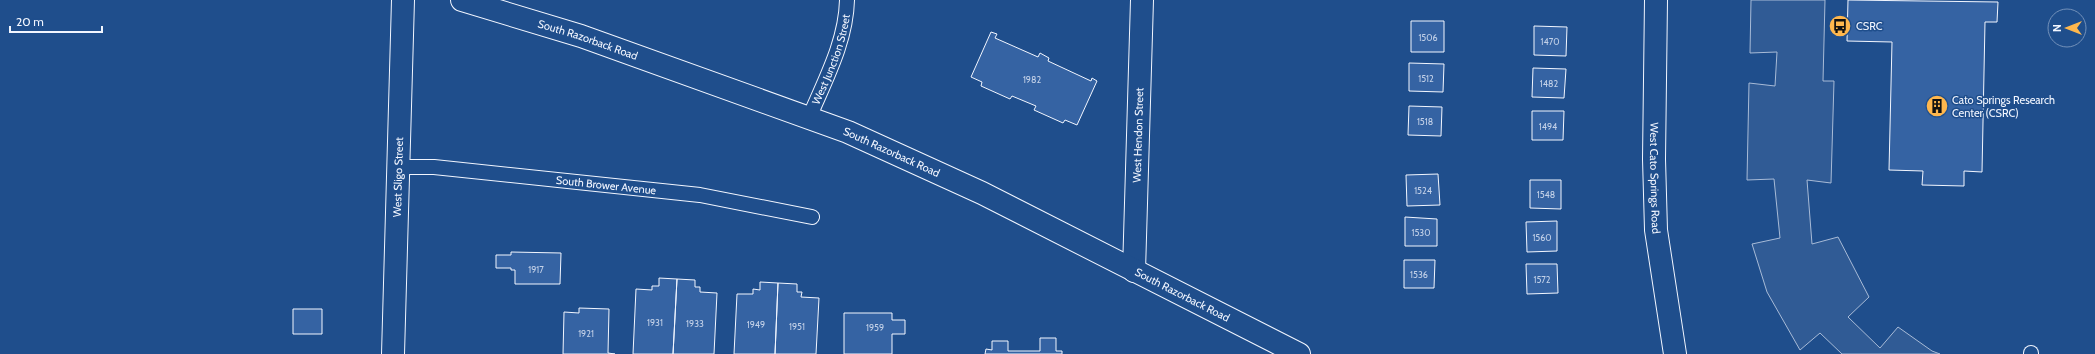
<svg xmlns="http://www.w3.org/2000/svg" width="2095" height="354" font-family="Cabin,sans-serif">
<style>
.built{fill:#305b95;stroke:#a8bbd7}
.building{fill:#3563a3;stroke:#f2f6ff}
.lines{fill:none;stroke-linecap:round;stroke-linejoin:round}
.lane-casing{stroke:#f2f6ff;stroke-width:16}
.street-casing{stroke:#f2f6ff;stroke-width:24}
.secondary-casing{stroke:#f2f6ff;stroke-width:24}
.lane{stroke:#1f4e8c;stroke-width:14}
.street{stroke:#1f4e8c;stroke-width:22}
.secondary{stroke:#1f4e8c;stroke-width:22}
.labels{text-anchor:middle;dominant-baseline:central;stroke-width:3;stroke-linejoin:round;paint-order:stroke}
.number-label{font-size:9px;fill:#c3d1e8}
.poi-label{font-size:11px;fill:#f2f6ff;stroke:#1f4e8c;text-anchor:start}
.street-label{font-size:11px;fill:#f2f6ff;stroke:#1f4e8c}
</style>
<rect width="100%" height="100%" fill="#1f4e8c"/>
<!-- built -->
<path class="built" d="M1751 0H1825L1823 81H1834L1831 183 1807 180 1812 244 1838 237 1869 297 1848 317 1880 348 1898 327 1932 351 1940 354H1842L1820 333 1800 350 1767 292 1752 244 1780 238 1774 179 1747 180 1749 83 1775 86 1777 52 1750 53Z"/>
<!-- building -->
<path class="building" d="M1848 0 1998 2 1997 22H1985L1982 172 1964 171V186L1922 185 1923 171 1889 170 1892 42 1847 41Z
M1411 21H1444V52H1411Z
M1534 26 1567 27 1566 56 1534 55Z
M991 32 997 34 995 38 1038 57 1040 53 1049 58 1048 61 1091 81 1092 78 1097 81 1077 125 1065 120 1063 123 1034 110 1036 106 1012 96 1010 99 981 86 982 82 971 77Z
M1409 63 1444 64 1443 92 1409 91Z
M1533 68 1566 69 1564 98 1532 97Z
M1409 106 1442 107 1441 136 1408 135Z
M1532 111H1564L1563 140H1532Z
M1438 174 1440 205 1407 206 1406 175Z
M1530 180H1561V209L1530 208Z
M1405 217 1437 219V246H1405Z
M1557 221V251L1527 252 1526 222Z
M511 252 561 253 560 284H515V270H511V268H496V255H511Z
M1404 260H1435L1434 288H1404Z
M1526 264H1557L1558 293 1527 294Z
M659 278 677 279 673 354H633L636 289 652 290V286H659Z
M677 279 695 280V287H700V292L717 293 714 354H673Z
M760 282 778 283 775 354H734L737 294H753V289L760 290Z
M778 283 797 284V292H802L801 297 819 298 816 354H775Z
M579 308 609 309 608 353 615 354H563L564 312 579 313Z
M293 309H322V334H293Z
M844 313H892V320H905V334H892V354H844Z
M1040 338H1056V351H1062V354H985L986 349 992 350V341H1008V351H1040Z"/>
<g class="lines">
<!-- lane casing -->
<g class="lane-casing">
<g id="lane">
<path id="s1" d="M809 118C825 80 846 42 847 0"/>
<path id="s2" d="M399 167H434L700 195 812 217"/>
<path d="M2031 354V353"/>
</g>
</g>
<!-- street casing -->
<g class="street-casing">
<g id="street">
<path id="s3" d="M1134 271 1142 0"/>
<path id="s4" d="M393 354 403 0"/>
</g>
</g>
<!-- secondary casing -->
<g class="secondary-casing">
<g id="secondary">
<path id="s5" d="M462 0 581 36 848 132 982 193 1299 354"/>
<path id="s6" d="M1656 0 1654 159 1656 230 1675 354"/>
</g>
</g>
<!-- lane -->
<use href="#lane" class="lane"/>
<!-- street -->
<use href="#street" class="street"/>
<!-- secondary -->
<use href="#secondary" class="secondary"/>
</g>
<!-- icons -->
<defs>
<g id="bus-disc" transform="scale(1.15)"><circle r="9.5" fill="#ffb74d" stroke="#1f4e8c"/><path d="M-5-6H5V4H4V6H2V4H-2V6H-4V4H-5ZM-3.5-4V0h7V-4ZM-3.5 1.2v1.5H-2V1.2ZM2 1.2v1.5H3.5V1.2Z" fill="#111"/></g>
<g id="building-disc" transform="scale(1.15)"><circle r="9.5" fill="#ffb74d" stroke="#1f4e8c"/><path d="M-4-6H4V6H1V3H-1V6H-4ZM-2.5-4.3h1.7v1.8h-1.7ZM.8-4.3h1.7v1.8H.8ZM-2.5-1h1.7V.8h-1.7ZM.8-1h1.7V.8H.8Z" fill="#111"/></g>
</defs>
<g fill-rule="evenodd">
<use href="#bus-disc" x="1840" y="26"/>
<use href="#building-disc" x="1937" y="106"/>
</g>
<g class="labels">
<!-- number labels -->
<g class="number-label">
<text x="1428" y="37">1506</text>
<text x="1550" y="41">1470</text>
<text x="1426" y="78">1512</text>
<text x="1032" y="79">1982</text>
<text x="1549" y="83">1482</text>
<text x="1425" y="121">1518</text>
<text x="1548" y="126">1494</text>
<text x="1423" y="190">1524</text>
<text x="1546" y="194">1548</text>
<text x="1421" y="232">1530</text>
<text x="1542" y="237">1560</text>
<text x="536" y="269">1917</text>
<text x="1419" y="274">1536</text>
<text x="1542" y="279">1572</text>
<text x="655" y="322">1931</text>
<text x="695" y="323">1933</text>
<text x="756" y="324">1949</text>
<text x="797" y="326">1951</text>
<text x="875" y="327">1959</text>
<text x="586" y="333">1921</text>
</g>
<!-- poi labels -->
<g class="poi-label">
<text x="1856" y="26">CSRC</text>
<text x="1952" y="100">Cato Springs Research<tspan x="1952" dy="13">Center (CSRC)</tspan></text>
</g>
<!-- street labels -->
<g class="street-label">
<text stroke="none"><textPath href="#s5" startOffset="132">South Razorback Road</textPath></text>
<text stroke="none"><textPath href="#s1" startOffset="63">West Junction Street</textPath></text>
<text stroke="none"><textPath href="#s3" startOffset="136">West Hendon Street</textPath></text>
<text stroke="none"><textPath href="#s5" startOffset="456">South Razorback Road</textPath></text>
<text stroke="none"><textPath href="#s4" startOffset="177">West Sligo Street</textPath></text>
<text stroke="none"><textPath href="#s6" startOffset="178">West Cato Springs Road</textPath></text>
<text stroke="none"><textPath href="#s2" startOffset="208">South Brower Avenue</textPath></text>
<text stroke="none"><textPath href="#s5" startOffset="780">South Razorback Road</textPath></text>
</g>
</g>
<!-- north arrow -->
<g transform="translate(2067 28) rotate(270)"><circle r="19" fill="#1f4e8c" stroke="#7391ba"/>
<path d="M0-3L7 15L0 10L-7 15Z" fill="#ffb74d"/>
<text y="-6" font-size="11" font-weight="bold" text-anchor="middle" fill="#f2f6ff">N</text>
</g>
<!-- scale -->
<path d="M10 26v6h92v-6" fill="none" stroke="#f2f6ff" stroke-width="2"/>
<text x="16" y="26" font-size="12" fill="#f2f6ff" stroke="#1f4e8c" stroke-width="3" paint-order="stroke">20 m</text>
</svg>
